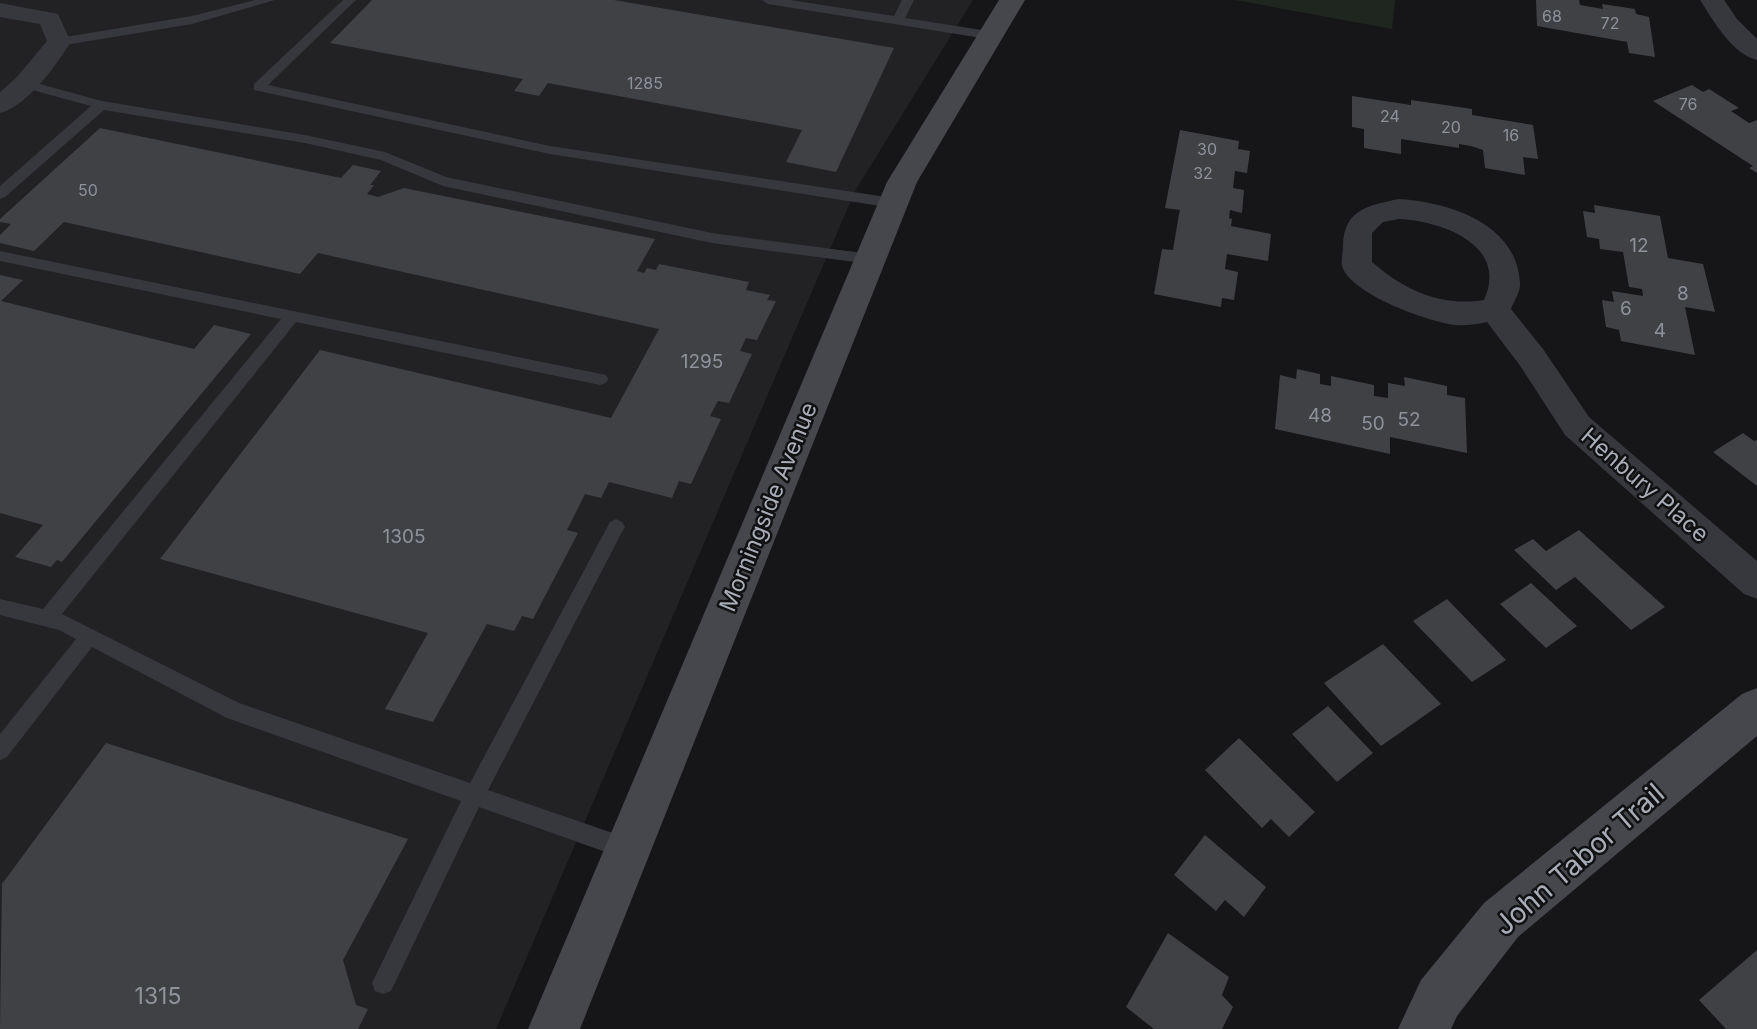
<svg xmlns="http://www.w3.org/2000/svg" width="1757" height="1029" font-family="Inter,sans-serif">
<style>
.built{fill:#222225}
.green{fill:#1e261f}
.building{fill:#404145}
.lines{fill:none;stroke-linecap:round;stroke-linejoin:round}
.lane{fill:#37383d;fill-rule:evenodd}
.street{fill:#37383d;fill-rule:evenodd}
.secondary{fill:#45474d;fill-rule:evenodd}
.labels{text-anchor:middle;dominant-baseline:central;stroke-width:5;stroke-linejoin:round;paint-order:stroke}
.far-number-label{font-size:16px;fill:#8e929b}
.number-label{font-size:19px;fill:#8e929b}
.street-label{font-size:23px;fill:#a8adb8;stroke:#111113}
.near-number-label{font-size:23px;fill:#8e929b}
.near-street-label{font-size:28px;fill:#a8adb8;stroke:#111113}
</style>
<rect width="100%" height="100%" fill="#161618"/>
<!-- built -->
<path class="built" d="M0 0H973L855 191 496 1029H0Z"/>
<!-- green -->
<path class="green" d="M1235 0H1395L1392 29Z"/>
<!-- building -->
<path class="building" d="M372 0H614L894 48 836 172 786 162 802 130 548 83 539 96 514 91 523 79 330 43Z
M1536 0H1579L1580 5 1603 9 1602 4 1635 9 1636 14 1649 17 1655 57 1629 53 1627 42 1537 26Z
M1692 85 1703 92 1709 89 1739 108 1731 111 1749 123 1757 120V173L1749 168 1753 166 1653 101Z
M1352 96 1411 105V100L1472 109V115L1533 125 1538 159 1523 157 1525 175 1485 168 1483 150 1471 146 1459 144V148L1401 139V154L1364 148V129L1352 127Z
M100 128 341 178 353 165 381 171 370 185H374L367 194 378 197 404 188 655 239 637 271 644 273 647 268 656 270 659 264 749 282 746 290 770 295 767 300 776 301 757 340 746 338 740 351 752 354 729 403 718 401 710 416 721 419 691 484 679 481 672 498 609 482 601 498 585 494 567 530 578 533 533 619 522 616 514 631 487 624 433 722 385 709 428 633 160 559 320 350 611 418 659 329 318 253 300 274 64 222 34 251 0 243V235L11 224 0 222V219Z
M1180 130 1239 141 1238 149 1250 151 1247 173 1235 171 1233 188 1244 190 1242 213 1230 210 1229 218 1232 219 1231 226 1271 234 1268 261 1227 254 1225 269 1238 272 1234 300 1222 298 1221 307 1154 294 1162 249 1173 250 1179 214 1180 210 1165 208Z
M1594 205 1660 216 1668 258 1703 264 1715 312 1685 307 1695 355 1621 341 1619 330 1606 327 1602 300 1614 302 1612 291 1643 296 1642 289 1629 287 1623 252 1600 249 1599 239 1587 237 1583 211 1595 213Z
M0 275 23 280 1 301 194 349 214 325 251 334 62 562 57 560 51 567 15 557 43 525 0 513Z
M1297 369 1320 374V384L1331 386V376L1374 385V396L1388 398V383L1405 386 1404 377 1447 386V395L1465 398 1467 453 1390 437V454L1275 429 1280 375 1296 379Z
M1743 433 1754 441 1757 440V486L1713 452Z
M1579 530 1622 569 1665 607 1631 630 1575 577 1556 590 1514 550 1533 539 1546 551Z
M1531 583 1577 626 1546 648 1500 604Z
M1447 599 1506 660 1472 682 1413 621Z
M1383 644 1441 704 1381 746 1324 683Z
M1328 706 1373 753 1337 782 1292 734Z
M1239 738 1315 812 1289 837 1271 819 1262 828 1205 770Z
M106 743 408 839 343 960 356 1005 368 1009 358 1029H0L2 884Z
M1205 835 1266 887 1244 917 1225 900 1216 911 1174 875Z
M1168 933 1229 977 1222 995 1233 1007 1222 1029H1154L1126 1007Z
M1757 950V1029H1726L1699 1000Z"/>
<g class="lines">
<!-- lane -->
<path class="lane" d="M255 0H275L192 24 59 46 53 42 59 38 192 16Z
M343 0H356L268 85 550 146 893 198 900 203 893 208 550 154 254 90V84Z
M762 0H790L894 16 902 0H914L905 18 988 31 994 35 988 39 768 4Z
M25 80 102 101 305 135 385 152 446 177 712 233 870 254 877 259 870 264 712 243 443 186 381 160 305 143 104 110 5 197 0 199V186L91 106 21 87V81Z
M0 251 606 375 608 379 606 383 600 385 296 322 62 614 239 703 470 783 610 522 616 519 622 522 625 527 622 532 488 790 636 841 639 849 636 857 628 860 479 807 391 991 383 994 375 991 372 983 461 801 227 718 92 647 7 757 0 760V734L76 639 59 630 0 615V599L43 609 281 319 0 261Z"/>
<!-- street -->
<path class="street" d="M1700 0H1724L1737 19 1757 39V60C1732 54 1713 20 1700 0Z
M0 3 58 14 71 42C55 66 29 105 0 113V92L16 78 47 41 40 24 0 17Z
M1399 199C1448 202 1517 223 1520 283 1521 291 1514 301 1511 309L1543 349 1589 417 1757 561V599L1744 594 1565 435 1521 367 1487 322C1477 324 1466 326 1455 325 1429 322 1350 294 1342 266 1341 260 1343 251 1343 245 1344 209 1370 205 1399 199ZM1399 219C1442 221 1509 245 1484 300 1441 307 1404 290 1372 262V233L1383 222Z"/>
<!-- secondary -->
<path class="secondary" d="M999 0H1025L917 182 580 1029H528L887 182Z
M1757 688V736L1518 937 1457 1016 1451 1029H1398L1421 980 1484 903 1742 694Z"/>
</g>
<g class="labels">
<!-- far-number labels -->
<g class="far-number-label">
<text x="1552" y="16">68</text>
<text x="1610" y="23">72</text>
<text x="645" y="83">1285</text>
<text x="1688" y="104">76</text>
<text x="1390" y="116">24</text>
<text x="1451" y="127">20</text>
<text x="1511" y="135">16</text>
<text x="1207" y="149">30</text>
<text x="1203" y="173">32</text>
<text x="88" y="190">50</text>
</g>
<!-- number labels -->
<g class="number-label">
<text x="1639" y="245">12</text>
<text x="1683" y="293">8</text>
<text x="1626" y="308">6</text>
<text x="1660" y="330">4</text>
<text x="702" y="361">1295</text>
<text x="1320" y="415">48</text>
<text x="1409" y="419">52</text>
<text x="1373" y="423">50</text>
<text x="404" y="536">1305</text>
</g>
<!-- street labels -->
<g class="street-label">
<text transform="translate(1645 485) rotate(41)">Henbury Place</text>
<text transform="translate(768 507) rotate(-68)">Morningside Avenue</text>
</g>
<!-- near-number labels -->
<g class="near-number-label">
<text x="158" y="996">1315</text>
</g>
<!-- near-street labels -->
<g class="near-street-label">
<text transform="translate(1579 859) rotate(-41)">John Tabor Trail</text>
</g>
</g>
</svg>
